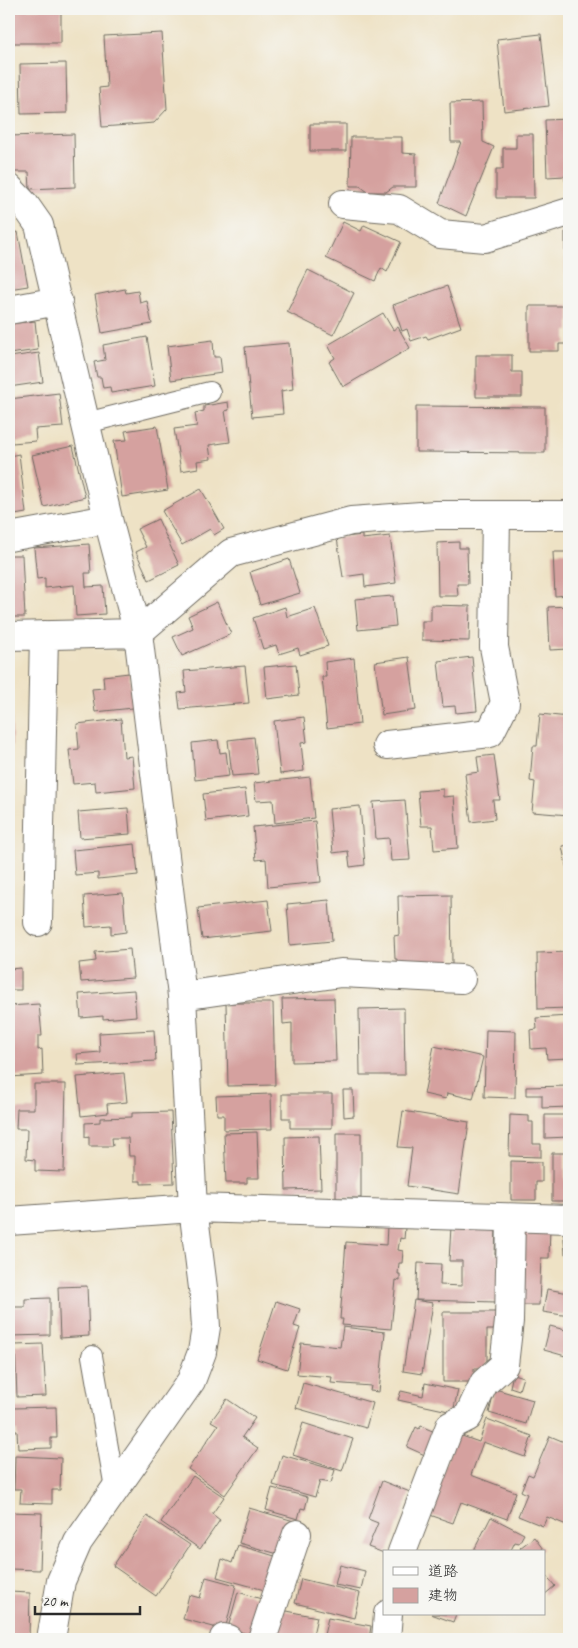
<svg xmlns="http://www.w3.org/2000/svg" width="578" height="1648" font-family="Caveat,'Klee One',sans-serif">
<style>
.building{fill:#d5a19f}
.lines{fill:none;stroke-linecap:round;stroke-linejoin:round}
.lane-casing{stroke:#6f6b61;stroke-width:22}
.street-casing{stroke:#6f6b61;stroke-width:30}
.lane{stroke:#fff;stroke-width:20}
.street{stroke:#fff;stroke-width:28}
</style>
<rect width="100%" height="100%" fill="#f6f6f2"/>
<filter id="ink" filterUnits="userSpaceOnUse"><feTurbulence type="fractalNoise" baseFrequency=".02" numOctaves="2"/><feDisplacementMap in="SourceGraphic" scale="10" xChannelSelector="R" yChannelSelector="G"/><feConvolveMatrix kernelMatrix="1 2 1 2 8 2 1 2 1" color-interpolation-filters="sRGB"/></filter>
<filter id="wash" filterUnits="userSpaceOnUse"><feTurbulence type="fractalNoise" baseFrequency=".0096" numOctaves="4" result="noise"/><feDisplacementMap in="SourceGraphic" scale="20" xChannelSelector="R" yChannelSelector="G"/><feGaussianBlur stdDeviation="1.12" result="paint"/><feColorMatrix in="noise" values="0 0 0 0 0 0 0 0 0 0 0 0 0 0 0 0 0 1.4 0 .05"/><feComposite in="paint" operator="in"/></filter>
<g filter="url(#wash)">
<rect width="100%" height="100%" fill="#eee2c5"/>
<g id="blocks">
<!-- building -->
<path class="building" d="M9 9H61V43H9Z
M162 33 167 109 154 123 102 127 99 88 107 87 104 36Z
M541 34 549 106 504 111 497 39Z
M66 63 67 113 21 114 20 64Z
M482 102 483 142 494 147 466 216 439 203 461 142H451L450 103Z
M569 119V181H565V176L547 177 545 120Z
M310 124H346V151H310Z
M74 134 75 187 30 189 29 172H14L9 168V136Z
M516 134H533L534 198H496V169H503V148H516Z
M351 137H402V153L416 154V187H393L386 192H368L360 186H350Z
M343 222 361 231 364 225 401 242 387 272 381 268 375 281 326 258Z
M18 232 28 286 9 289V234Z
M565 232H569V273H565Z
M308 270 354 293 333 335 287 312Z
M447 286 461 327 428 339 426 336 411 341 407 329 402 331 393 305Z
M125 289 126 293 138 291 140 303 147 301 152 324 102 333 95 295Z
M529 306H569V331H566V344H559V351H529Z
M383 313 393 330 398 327 410 348 343 387 329 362 335 358 328 345Z
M35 321 38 350 9 354V324Z
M147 337 155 386 111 393 110 387 103 388 101 377H97L94 362 105 360 103 345Z
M213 340 214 357H220L222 373 171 380 167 346Z
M289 343 293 389 281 391 283 414 252 417 245 347Z
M39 353 43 382 9 387V357Z
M476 355H512V372H522V397H476Z
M59 393 63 427 35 429 36 441 12 443 9 399Z
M228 402 229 410 225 411 230 442 209 445 211 459 197 461 198 468 181 471 174 429 197 426 195 413 204 411V406Z
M416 406 545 407V453L416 452Z
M157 426 168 490 122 497 114 441 127 440 125 431Z
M73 446 85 497 44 507 32 455Z
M19 454 26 513 9 516V456Z
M201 489 224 529 214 535 210 529 182 545 162 511Z
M158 519 179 565 149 580 136 552 146 547 137 529Z
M362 535V539L390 536 396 583 365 587 364 574 343 577 337 538Z
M459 542V548H467L468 584H457L458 596H438L437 543Z
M89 544 91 573H85L86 587 103 586 105 614 76 616 74 585 45 588V578L37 579 34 548Z
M553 552H569V595L555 596Z
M9 555H22L25 617H9Z
M289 559 300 593 260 605 250 572Z
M393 596 396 626 358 630 355 599Z
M217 602 231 634 182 656 173 637 193 628 188 616Z
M431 605 470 606 469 641 422 640V621H431Z
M569 606V649L550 650 548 607Z
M285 607 287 617 315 608 328 646 300 655 298 648 279 654 276 645 263 649 253 618Z
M409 657 416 710 382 715 375 662Z
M472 657 477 711 456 713 455 706 443 707 438 661Z
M354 658 360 724 327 728 322 677H326L325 662Z
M296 664 299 695 267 699 264 667Z
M245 666 249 703 180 709 178 693 186 692 184 671Z
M129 673 133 708 95 712 92 689 104 688 103 676Z
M9 714H12V746H9Z
M540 714 569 717V815L532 812 535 782 530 781 533 746H537Z
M304 717 307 742 301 743 304 771 280 774 274 721Z
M121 719 124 757 132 756 135 788 96 792 95 782 73 784 69 750 79 749 77 724Z
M254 737 258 774 232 776 228 740Z
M218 740 220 753 226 752 229 776 195 780 192 743Z
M494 755 500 800H493L495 819 471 822 465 774 479 772 477 757Z
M310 777 314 818 275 823 273 800 256 801 254 783Z
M245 789 248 816 206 821 203 794Z
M443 789V797L454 796 458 848 434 850 432 826H421L418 791Z
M405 800 410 860 391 861 389 838 376 839 373 802Z
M360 806 365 865 350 867 348 851 333 853 329 809Z
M128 808 130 834 80 838 78 812Z
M315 821 321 882 268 887 266 859 256 860 253 827Z
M135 844 138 875 98 879V873L75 875 73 850Z
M569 845V875H568L562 846Z
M123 893 126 932 111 934V925L86 927 84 896Z
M451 895 452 964 397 966V959H395L394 936 399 935 398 896Z
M268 900 272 931 202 939 198 908Z
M329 900 332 941 290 945 287 904Z
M130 949 133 978 81 982 79 963 96 961 95 952Z
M569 952V1008L538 1009 537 953Z
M21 968V990H9V969Z
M134 990 136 1016 103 1019V1016L81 1018 79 994Z
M334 998 336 1061 292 1062V1023L283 1024 282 999Z
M226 1003H273L275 1085 228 1086Z
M39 1004 42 1036H38V1050L42 1049 43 1075 9 1077V1006Z
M404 1008 405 1075H360L359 1009Z
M569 1016V1058L547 1059 546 1048 531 1049 530 1030 537 1029 536 1018Z
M154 1030 156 1061 78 1065 77 1054 100 1052 99 1033Z
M486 1030 516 1031 515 1098 484 1097Z
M434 1046 483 1057 473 1099 447 1093 446 1099 424 1094Z
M124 1073 127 1102 107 1104 108 1113 81 1116 77 1077Z
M34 1084H66L64 1172 35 1171V1160L26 1159 27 1129H16L17 1109H34Z
M569 1086V1107L542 1108V1095H526V1087Z
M343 1090H353L354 1116 344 1117Z
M271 1094 272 1129 224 1130V1115H217L216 1096Z
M282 1094H332V1128H290V1118H282Z
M403 1111 469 1122 459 1194 407 1186 412 1148 398 1147Z
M171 1112 174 1183 141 1184V1181H135V1156H129L128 1138H112L113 1146H89V1136L85 1137V1123L100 1122V1118L132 1117V1113Z
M510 1115 529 1116V1122H533V1144H541V1157L509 1156Z
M545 1115H569V1137L545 1138Z
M257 1132 259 1178H247V1183H226L224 1133Z
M336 1133H361V1198H336Z
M319 1136 321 1189 286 1190 285 1137Z
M552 1153H565V1181H569V1201H552Z
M511 1161 542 1162V1182H536V1200H511Z
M387 1226 405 1228 404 1239 400 1238 398 1250 403 1251 402 1263H399L398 1274H400V1281L396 1280 391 1329 342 1325 343 1319H340L346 1242 386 1245Z
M520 1226 550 1227 549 1258H541L539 1305H518Z
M563 1226H569V1254H565Z
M451 1227 496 1228 495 1254H499L497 1302 416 1300 418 1263 441 1264 440 1285 462 1286V1261H449Z
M87 1286 89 1336 60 1338 58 1287Z
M547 1289 569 1293V1316L543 1312Z
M50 1298V1335L10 1336V1307H25V1299Z
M414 1300 433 1303 422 1374 403 1371Z
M276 1301 300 1309 294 1326 300 1328 287 1369 257 1359Z
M443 1312H498V1330H487V1369H474V1382H443Z
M550 1326 569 1331V1357L544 1350Z
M343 1327 385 1332 379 1392 370 1391 371 1386 331 1383 332 1377 297 1374 301 1343 340 1347Z
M43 1344 46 1396 17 1397 15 1345Z
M513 1374 523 1377 519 1390 510 1387Z
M303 1383 373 1403 366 1428 296 1408Z
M425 1383 458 1390 453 1412 398 1400 401 1391 423 1396Z
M495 1389 533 1400 526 1424 489 1413Z
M227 1399 255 1418 242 1437 258 1448 225 1495 188 1469 218 1425 211 1421Z
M56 1407 57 1438H51V1448L18 1449 17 1431H13V1408Z
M487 1419 532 1436 525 1457 483 1442 471 1475 516 1492 507 1519 461 1502 453 1523 427 1514 456 1434 479 1442Z
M303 1423 353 1439 342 1471 293 1455Z
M421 1426 437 1433 427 1456 407 1447 416 1427 419 1429Z
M550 1436 569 1444V1526L547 1517 543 1526 518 1516 527 1494 521 1491 528 1474 533 1476Z
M282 1455 335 1470 331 1483 320 1481 315 1497 273 1485Z
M15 1456 61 1458 60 1490H52V1504L20 1503 21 1489H14Z
M193 1476 224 1497 212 1514 220 1520 200 1549 161 1522Z
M382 1481 410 1492 388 1552 384 1553 368 1547 378 1523 368 1519Z
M272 1488 308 1497 305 1509 301 1508 298 1519 266 1510Z
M249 1508 294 1521 278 1554 239 1543Z
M9 1512 42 1513 40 1570 9 1569Z
M147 1516 190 1545 156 1596 113 1566Z
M491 1517 524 1534 519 1543 515 1542 510 1552H473Z
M534 1537 543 1549 539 1552H523L520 1548Z
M238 1545 278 1557 268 1591 217 1577 222 1559 232 1563Z
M340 1565 365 1571 361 1590 335 1585Z
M544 1573 555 1586 544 1595Z
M206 1577 236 1585 225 1630 183 1619 189 1595 200 1598Z
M301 1579 360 1593 354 1618 295 1603Z
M9 1592 30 1593 29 1639H9Z
M238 1592 268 1601 257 1637 228 1628Z
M282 1610 317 1617 312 1639H276Z
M431 1614H456L453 1622Z
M328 1618 371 1626 369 1639H323Z"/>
</g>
</g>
<g filter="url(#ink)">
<use href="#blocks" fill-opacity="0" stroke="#6f6b61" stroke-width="1"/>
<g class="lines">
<!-- lane casing -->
<g class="lane-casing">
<path id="lane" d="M86 423 210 392
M92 1356 115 1488"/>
</g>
<!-- street casing -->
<g class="street-casing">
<path id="street" d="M9 188 25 205 39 225 108 519 138 633 182 996 193 1208 204 1296 206 1327 202 1352 191 1381 78 1542 61 1581 51 1639
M343 204 399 209 440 234 485 238 569 212
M9 310 58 301
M9 537 108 519
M9 636 138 633 231 553 351 521 435 515H569
M387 745 490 733 505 703 494 647 496 515
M38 922 44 635
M182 996 341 973 461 979
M9 1221 193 1208 569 1219
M402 1552 450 1426 468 1417 484 1383 504 1365 509 1321 511 1218
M224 1638 228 1639
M262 1639 297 1534
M386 1639 388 1614"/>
</g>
<!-- lane -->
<use href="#lane" class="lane"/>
<!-- street -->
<use href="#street" class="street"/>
</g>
</g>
<!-- margin -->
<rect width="578" height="1648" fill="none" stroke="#f6f6f2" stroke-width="30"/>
<!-- legend -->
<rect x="383" y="1550" width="162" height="65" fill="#f6f6f2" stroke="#a5a5a2"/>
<rect x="393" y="1567" width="25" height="8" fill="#ffffff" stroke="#a5a5a2"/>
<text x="428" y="1576" font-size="15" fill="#2b2b2b">道路</text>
<rect x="393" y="1588" width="25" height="15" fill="#d5a19f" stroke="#a5a5a2"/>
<text x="428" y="1600" font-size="15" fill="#2b2b2b">建物</text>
<!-- scale -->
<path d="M35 1606v8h105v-8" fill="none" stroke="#2b2b2b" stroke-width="2.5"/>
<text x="42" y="1606" font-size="15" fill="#2b2b2b" stroke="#f6f6f2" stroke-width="4" paint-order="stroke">20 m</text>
</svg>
